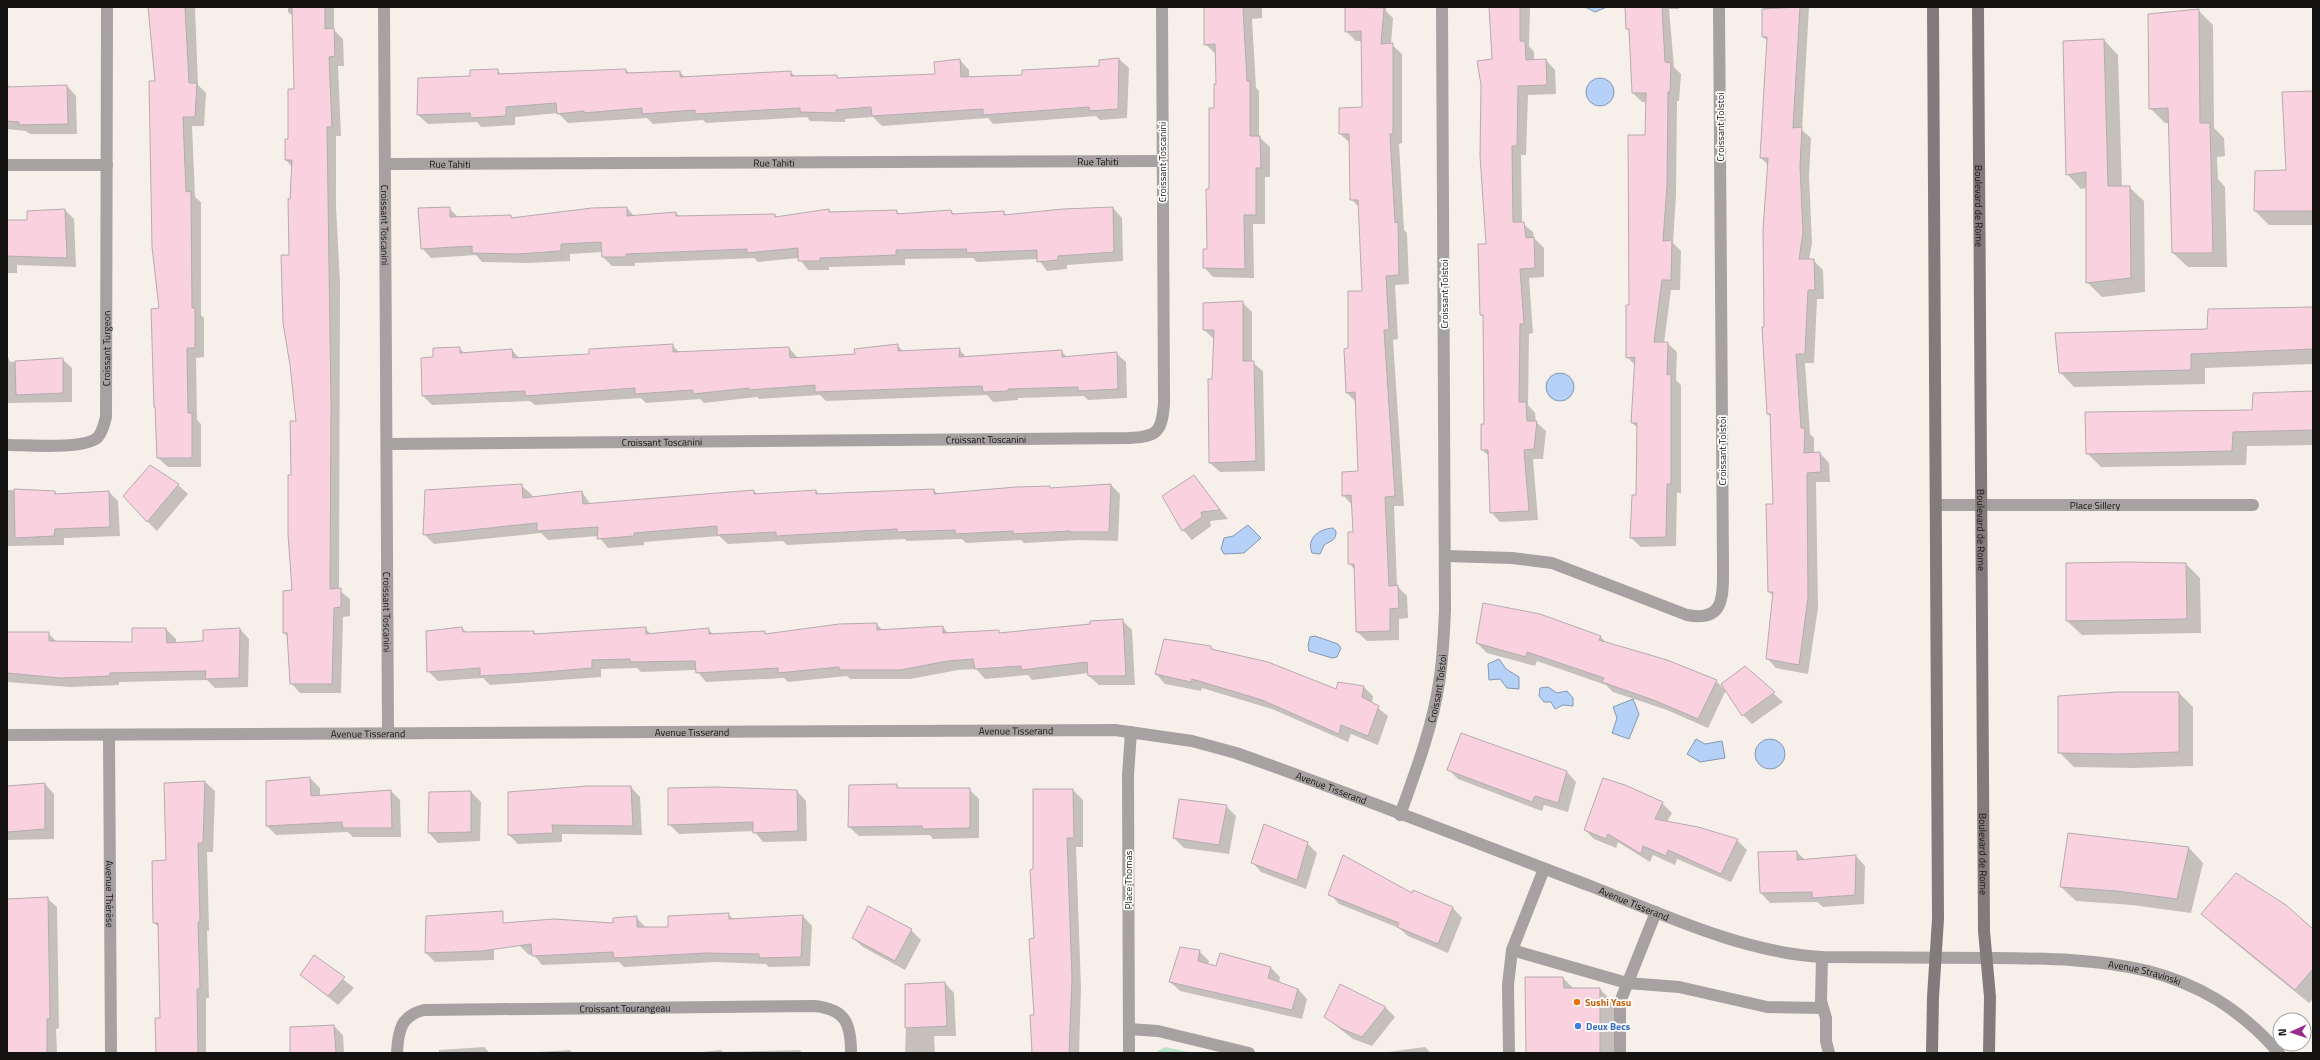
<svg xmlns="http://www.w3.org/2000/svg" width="2320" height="1060" font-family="'Titillium Web',sans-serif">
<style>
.green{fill:#b8e3c6}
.water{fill:#b5d1f7;stroke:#8598b2}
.shadow{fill:#0003}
.building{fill:#f9d1df;stroke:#b4acaf}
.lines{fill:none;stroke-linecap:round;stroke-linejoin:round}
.service{stroke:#a6a2a2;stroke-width:12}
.minor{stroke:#a6a2a2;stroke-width:12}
.tertiary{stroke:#a6a2a2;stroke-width:12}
.secondary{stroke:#817b7c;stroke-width:12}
.food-dot{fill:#e8710a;stroke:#fff;stroke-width:1.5}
.shop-dot{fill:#3f7fe0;stroke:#fff;stroke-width:1.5}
.labels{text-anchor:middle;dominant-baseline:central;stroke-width:3.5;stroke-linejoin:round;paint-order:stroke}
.street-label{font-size:10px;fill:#151311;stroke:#fff}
.food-label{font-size:10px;font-weight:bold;fill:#c56008;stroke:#fff;text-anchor:start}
.shop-label{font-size:10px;font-weight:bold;fill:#366cbe;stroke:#fff;text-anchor:start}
</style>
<rect width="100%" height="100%" fill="#f7f0ea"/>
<!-- green -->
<path class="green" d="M1165 1047 1193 1053H1154Z"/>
<!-- water -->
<path class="water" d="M1585 7H1607L1595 12Z
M1586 92a14 14 0 1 1 28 0a14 14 0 1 1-28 0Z
M1546 387a14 14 0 1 1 28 0a14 14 0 1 1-28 0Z
M1248 525 1261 538 1244 553 1224 554 1221 549 1224 538 1233 536Z
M1333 528 1336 531C1336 541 1332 540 1324 545L1320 554 1312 553C1306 538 1319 529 1333 528Z
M1315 636 1338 644 1341 648 1337 657 1332 658 1309 651 1308 645 1310 637Z
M1499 659 1506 669 1519 677V689L1507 688 1500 679 1489 680 1488 664Z
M1548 687 1557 693 1567 691 1573 698V706L1563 705 1555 709 1551 702H1544L1539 696 1540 688Z
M1633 699 1639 714 1629 739 1612 733 1617 718 1613 707Z
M1755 754a15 15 0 1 1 30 0a15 15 0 1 1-30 0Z
M1696 739 1705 744 1722 741 1725 758 1700 762 1687 754Z"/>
<!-- shadow -->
<path class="shadow" d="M149 7H195L198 85 206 93 204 126H192L195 197 201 202V315L204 318V357L196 358 197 420 201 424V467H168L158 458 160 309 156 82Z
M288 7H334V30L343 39 344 66H338L341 136H336V206L340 283 339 590 350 599V616L343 617 341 693H300L291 683 289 638 284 633V592L293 591 292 476 297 422 290 255 292 167 286 160V140H289L295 90 293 16 288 12Z
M1204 7H1262V18L1252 19 1256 88 1259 91V137L1270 147V177H1265V224H1253L1254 278 1213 277 1204 267 1208 250 1218 85 1216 54 1205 44Z
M1346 7H1386V11L1393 18 1391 44 1402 54V143L1399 144 1404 230 1407 233 1409 284 1395 285 1398 339 1393 340 1404 506H1394L1397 586 1407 596 1408 618 1399 619V640L1367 641 1357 632 1355 570 1349 563 1354 533 1352 505 1343 495 1359 472 1356 402 1346 392 1349 349 1363 292 1359 207 1351 199 1350 143 1340 134 1363 108V41H1356L1346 31Z
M1490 7H1530L1529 46 1534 52V61L1546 60 1555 70 1556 94 1528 95 1526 155H1521L1522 223 1533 232 1534 238 1544 248V277L1529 278 1533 333 1529 334 1528 405 1535 413 1536 422 1546 431 1543 459H1533L1538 520 1500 522 1491 512 1489 456 1482 450 1485 425 1484 318 1481 315 1487 245 1493 60Z
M1626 7H1679V9H1669L1674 67 1681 74 1679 101H1677L1676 195 1673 243 1681 251 1680 290H1671L1664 343H1667L1677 352 1676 380 1681 385V493H1677L1676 546 1641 547 1631 538 1637 496 1638 428 1632 423 1635 365 1627 357 1646 136 1647 102H1642L1633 93 1631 33 1627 29Z
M1764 7H1809L1802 130 1811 138 1809 177 1812 243 1809 260H1813L1823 270 1824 299H1817L1814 363H1805L1810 434 1814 438V453H1820L1829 463 1830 482H1816L1818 608 1808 674 1776 668 1767 658 1774 596 1769 592 1767 505H1774L1771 417 1768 414 1765 327 1769 166 1761 158 1768 41 1763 37Z
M2199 11 2213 25 2214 128 2224 138 2225 156 2217 157 2218 179 2225 187 2227 267H2188L2173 253 2169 123H2165L2150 108Z
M2104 40 2118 55 2122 187H2129L2144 201 2145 292 2102 297 2087 282V188L2081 189 2067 174Z
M1119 59 1129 68 1127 118 1100 120 1096 116 993 124 988 118 882 126 873 117 845 119V122L810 121 807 117 706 123 703 120 653 124 647 118 568 123 558 113 515 117V125L481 127 477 122 428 124 418 115 471 77 497 70 502 75 626 70 630 74 680 72 685 77 790 72 796 77 836 76 839 79 936 75 960 60 969 70V77L1023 76 1100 67V61Z
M7 84 11 88 67 86 76 96 77 134H30L26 131 7 129Z
M2313 171V225H2269L2255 211Z
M449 208 459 218 510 216 513 219 627 208 635 217 676 213 680 217 775 215 778 218 829 210 832 213 897 211 900 215 951 211 955 215 1003 212 1008 216 1113 208 1122 218 1123 261 1067 265V269L1047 271 1038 259 977 262 973 258 905 259V265L829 267V270H808L799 258 758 262 754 258 635 263V266H612L603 257V252L570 254V261L527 263 482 262 476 255 431 258 422 248Z
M65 210 74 219 76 267 17 265V273H7V221H28Z
M1242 302 1252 312V362L1263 371 1265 471 1220 472 1210 463 1214 339 1204 330Z
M2313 308V364L2205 368V384L2074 387 2060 372 2208 330Z
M672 345 680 353 789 348 799 359 856 355 898 346 904 352 959 349 967 358 1061 351 1068 358 1116 353 1126 362 1127 398 1088 400 1084 396 1018 398V400L993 402 987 395 826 401 820 395 759 399 757 397 704 403 700 399 646 403 641 398 535 405 530 401 432 405 423 396 434 358 459 348 465 353 512 350 520 359 590 355Z
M7 355 10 362 62 359 72 368V402L7 403Z
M2313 392V445L2247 446 2246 465 2101 467 2087 453 2253 411Z
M1194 476 1228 519 1210 521 1211 526 1192 540 1183 530 1163 497Z
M178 485 188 494 157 531 147 521Z
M1111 485 1120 494 1118 541 1079 540 1024 543 1021 540 966 543 962 539 907 541 905 539 787 545 783 541 728 544 719 536 644 542V545L608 548 598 536 548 540 541 533 434 544 424 534 522 486 532 495V498L582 492 591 505 754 491 758 495 816 491 820 495 934 490 939 495Z
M7 490 55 492 58 495 109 492 118 501 120 536 64 538V545L7 546Z
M2186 564 2200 578 2201 633 2082 635 2067 621Z
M1539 615 1601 637 1607 644 1716 681 1725 690 1745 667 1783 702 1752 724 1743 715 1726 690 1708 728 1667 710 1613 692 1606 685 1537 661 1535 666 1487 653 1477 643Z
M1122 620 1132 630 1135 685H1099L1089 676V673L1032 680 1028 675 985 679 976 669 958 670 910 679H850L847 676 788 682 784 678 706 682 696 670 641 672 637 668 601 669V677L490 685 483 678 438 681 428 671 462 628 467 633 534 632 537 635 645 628 651 634 708 629 714 635 765 632 767 635 876 624 883 630 943 627 949 634 998 631 1001 634Z
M166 629 176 639V643L204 642 240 629 249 639 248 687 215 688 207 680 119 682V685L70 687 7 682V633H48L57 642 133 643Z
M1211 647 1214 651 1336 690 1364 687 1373 696 1372 703 1388 716 1378 745 1351 734 1348 742 1272 709 1202 688 1201 691 1165 684 1156 674Z
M2179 693 2193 707V766L2134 768 2074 767 2059 752Z
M1462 734 1567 772 1576 782 1568 812 1544 805 1542 811 1458 779 1448 769Z
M310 778 320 788V796L391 791 400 800 401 837H353L348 832 276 835 267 826Z
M205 782 215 791 213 852H207L209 931H207L209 998H206V1053H157L161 1019 159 927 154 923 167 861 165 784Z
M45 784 54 794V839L7 840V787Z
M896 785 900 789H969L979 799V838L933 839 930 835 859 836 849 827Z
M631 787 640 797 642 835 562 834V842L518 844 509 835Z
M1073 790 1083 800V847H1076L1081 988 1079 1053H1033L1035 1016 1034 870Z
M797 791 806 801 807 841 763 842 754 831 679 834 669 824Z
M471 792 481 802 480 841 438 843 429 833 430 793Z
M1662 803 1672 813 1667 822 1737 840 1747 850 1731 882 1677 859 1675 865 1653 855 1650 862 1618 842 1616 848 1594 839 1585 830Z
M1226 806 1236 816 1229 854 1184 848 1174 838Z
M2068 834 2189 848 2203 863 2191 913 2132 905 2076 901 2061 887Z
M1307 843 1317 853 1306 889 1261 872 1252 862Z
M1797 852 1805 860 1856 856 1865 866 1864 904 1823 907 1817 902 1770 903 1761 893 1759 853Z
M1413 892 1453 908 1462 918 1448 953 1408 936 1399 928 1339 904 1330 894H1412Z
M47 898 57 907 59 1028 56 1029 57 1053H7V900Z
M728 914 734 920 803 916 812 926 810 966 769 967 766 964 716 962 624 967 619 962 542 965 533 954 529 955 519 945 636 917 646 928H669Z
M2203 914 2313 930V999L2309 1003 2217 928Z
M494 922V960L435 962 426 953Z
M911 930 921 940 905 970 863 947 853 938Z
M1199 951 1209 961 1208 965 1217 967 1221 954 1271 968 1280 977 1279 983 1298 989 1307 999 1302 1019 1180 991 1170 982Z
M314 956 354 988 338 1005 301 975Z
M1563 978 1574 989H1600L1618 1008 1619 1053H1527Z
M945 983 954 993 956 1036H934L935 1053H905L907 1006Z
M1341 985 1386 1008 1395 1017 1372 1046 1353 1039 1325 1017Z
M334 1026 343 1035 344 1053H292Z
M484 1047 490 1053H439V1050Z
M1425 1047 1431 1053H1388V1052Z
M570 1050 573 1053H523Z
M721 1050 723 1052 800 1050 802 1053H691Z"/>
<!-- building -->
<path class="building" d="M148 7H185L189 83H197L195 117H183L186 192 191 191 192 308H195V348H187L188 413H192V458H157L155 407H154L151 309 159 308 152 247 149 81H155Z
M292 7H325V29L334 28 335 56 329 57 332 127H327L331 404 330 589 341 588V607L334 608 332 684H290L287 633H283V591L292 590 288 534V475H291L290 421H296L290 365 283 323 281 255H289L288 199H290L292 160H285V139H288V89H294Z
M1204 7H1243L1247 81H1250V136H1260L1261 168H1256V215H1244L1245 269 1203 268V249H1207L1206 189H1209V108H1214V84H1216L1215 44 1204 45Z
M1345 7 1384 8 1381 44 1393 43V134H1390L1395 223 1398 222 1399 275 1386 276 1389 330H1384L1395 496 1385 497 1389 586 1398 585 1399 608 1390 609V631L1356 632 1354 564H1348V532H1353L1351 495 1342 496V472L1358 471 1355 392 1346 393 1344 349 1348 348V291H1362L1358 200H1350L1349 134H1339V108L1362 107 1361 31 1345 32Z
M1489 7H1520V41H1525L1526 60 1546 59 1547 85 1518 86 1517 146H1512L1513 222H1524L1526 238 1534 237 1535 268 1520 269 1524 324H1520L1519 402H1526L1527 421H1537L1534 449 1524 450 1529 511 1490 513 1488 450H1481V424H1484L1483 315H1480L1478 244H1486L1480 156 1481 85 1477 61 1492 59Z
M1625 7H1662L1665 62 1671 63 1670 92H1668L1667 185 1663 241 1672 240 1671 280H1662L1654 342H1668L1667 375 1671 374V484H1667L1666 537 1630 538 1632 495H1636L1637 423H1631L1635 357 1626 358V305H1629L1628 135H1645L1646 93H1632L1629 29H1626Z
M1800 7 1793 128 1802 127 1800 166 1803 233 1799 259H1814L1815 290H1808L1805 354H1796L1801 428H1805L1804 453 1820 452 1821 472 1807 473 1808 598 1799 665 1766 659 1773 592H1768L1766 504H1773L1770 414H1767L1762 327H1764L1763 230 1768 158H1760L1767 37H1762V9Z
M2199 9 2200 123H2210L2213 253H2172L2168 108 2149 109 2148 14Z
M2104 39 2108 186H2130L2131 278 2086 283V172L2066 175 2063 41Z
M1119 58 1118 109 1090 111 1089 107 983 115V109L872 116 871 107 836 110V113L800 112V108L695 114V110L642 114V108L584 113V111L557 114 556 103 506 107V116L471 118 470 113 417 115 418 78 470 76V70L498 69V74L626 69V73L680 71V77L791 71V76L837 75V78L935 74 934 62 960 59 961 77 1022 75V70L1099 66V60Z
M67 85 68 124 19 125V122L7 121V87Z
M2313 91V211H2254L2255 171 2286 170 2282 92Z
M450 207V217L511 215V218L592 208 627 207V216L676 212V216L775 214V217L829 209V212L897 210V214L951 210 952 214 1004 211V215L1063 209 1113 207 1114 252 1058 256V260L1037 262V250L966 253 967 249 896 250V255L820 258V261H798V248L747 253V249L626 254V257H602L601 242 561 244V251L517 254 472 253V246L421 249 418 208Z
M65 209 67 258 7 256V220H27V211Z
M1243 301V361H1254L1256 461 1209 463 1208 379H1212L1214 330H1203V303Z
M2313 307V349L2191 354V370L2059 373 2055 333 2207 329 2208 309Z
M673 344V352L789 347 790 358 855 354 854 349 898 344V351L960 348 959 357 1062 350V357L1117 352 1118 389 1078 391V387L1008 389V391L983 392 982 386 815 392V385L749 390V388L693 394V390L635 394V388L525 396V391L422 396 421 358 433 357V348L460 347V353L512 349 513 358 589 354V349Z
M63 358V393L16 395 15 361Z
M2313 391V430L2233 432 2232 451 2086 454 2085 412 2252 410 2253 393Z
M150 465 179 484 147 522 123 496Z
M1194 475 1220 510 1201 512 1202 517 1182 531 1162 496Z
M522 484 523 498 582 491 583 504 754 490V494L816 490V494L934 489V494L1016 487 1050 486V488L1111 484 1109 532H1070V531L1013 534V531L955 534V530L897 532V529L776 536V532L717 535V526L634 533V536L597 539 598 527 537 531V523L423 535 425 490Z
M14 489 55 491V494L109 491 110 527 55 529 54 536 15 538Z
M2126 562 2186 563 2187 619 2066 621V563Z
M1483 603 1540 614 1601 636 1599 640 1667 660 1717 680 1698 719 1656 701 1602 682 1604 678 1527 652 1526 657 1476 643Z
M1123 619 1126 676H1088L1087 662 1021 670V666L975 669 973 659 948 661 900 670H839V667L778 673V668L696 673 695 661 630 662V659L592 660V668L533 673 480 676V668L427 672 426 631 462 627 463 632 534 631V634L646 627V634L709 628V634L765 631V634L839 624 877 623V630L943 626V633L999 630V633L1090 624V621Z
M132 628H166L167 643 203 641V630L240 628 239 678 205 679 206 671 110 673V676L61 678 7 673V632H49V641L132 642Z
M1164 639 1211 646V649L1268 662 1336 689 1338 682 1364 686 1362 697 1379 706 1368 736 1341 725 1339 734 1262 700 1192 679 1191 682 1155 674Z
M1745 666 1775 692 1742 716 1721 684Z
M2117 692H2179V752L2119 754 2058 753V696Z
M1461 733 1567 771 1558 803 1535 796 1532 802 1447 770Z
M310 777 311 796 391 790 392 828H343L342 822 266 826V781Z
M1603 778 1625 785 1663 802 1655 819 1698 827 1738 839 1721 874 1668 850 1666 856 1643 846 1641 854 1608 834 1606 839 1584 830Z
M205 781 203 843H198L200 922H198L200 988 197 989 198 1053H156L155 1018H160L158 923H153L152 861 166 860 164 783Z
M45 783V829L7 832V786Z
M897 784V788H970V828L923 829 922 826 848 827 849 785Z
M588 786H631L633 826 552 825 553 833 508 835V792Z
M716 787 797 790 798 831 753 833V822L668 825V788Z
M1033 789H1073L1074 838H1067L1072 978 1069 1053H1032L1030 1015H1034L1029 939 1034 938 1030 870 1033 869Z
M471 791V832L428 833 429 792Z
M1179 799 1227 805 1219 845 1173 838Z
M1264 824 1308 842 1297 880 1251 863Z
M2068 833 2189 847 2177 899 2117 891 2060 887Z
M1797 851V860L1856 855 1855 895 1812 898V892L1760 893 1758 852Z
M1343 855 1412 893 1413 890 1453 907 1438 944 1397 927 1399 923 1328 895Z
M2236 873 2286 905 2313 929V969L2295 990 2201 914Z
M48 897 50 1019H47V1053H7V899Z
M868 906 912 929 895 961 852 938Z
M503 911V923L554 919 613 923V918L637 916V927H668V916L729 913V919L803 915 801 957 759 958V954L706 953 614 958 613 952 532 956 531 944 482 951 425 953 426 916Z
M1180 947 1200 950 1198 961 1216 966 1220 953 1271 967 1268 978 1298 989 1292 1010 1169 982Z
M314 955 345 977 328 996 300 975Z
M1525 977H1563L1564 988H1600V1053H1526Z
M945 982 947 1026 905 1028V984Z
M1340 984 1386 1007 1362 1037 1342 1029 1324 1017Z
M334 1025 336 1053H290V1027Z"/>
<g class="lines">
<!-- service -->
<path class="service" d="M1512 950 1627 983 1679 987 1767 1007 1823 1008
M1822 957 1821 1001 1826 1018V1041L1829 1053
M1509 1053 1508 985 1512 950 1544 869
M1620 1053V1002L1656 912"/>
<!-- minor -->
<g class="minor">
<path id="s1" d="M384 7 388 733"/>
<path id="s2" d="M385 164 1162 161"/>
<path d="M7 165H107"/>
<path id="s3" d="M387 444 1129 438C1158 437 1162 431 1164 403L1162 7"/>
<path id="s4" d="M7 445C25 445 86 450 98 437 103 431 104 424 106 417L107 7"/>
<path id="s5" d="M1936 505H2253"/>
<path d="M1445 556 1512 558 1552 563 1687 615C1724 622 1723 598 1723 568L1719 7"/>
<path id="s6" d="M109 735 111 1053"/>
<path id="s7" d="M1400 815C1415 773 1432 729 1439 683 1443 659 1444 634 1445 610L1442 7"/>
<path id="s8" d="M1986 958C2101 959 2196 958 2279 1053"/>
<path d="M1129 1029 1158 1031 1249 1053"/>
<path id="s9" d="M397 1053C398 1031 401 1015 424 1010L814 1006C846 1009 851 1024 851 1053"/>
<path d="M1129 1053 1128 775 1131 732"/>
</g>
<!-- tertiary -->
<path class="tertiary" id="s10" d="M7 735 1115 730 1192 741 1236 753C1355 795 1474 842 1593 887 1664 915 1745 953 1822 957L1986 958"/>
<!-- secondary -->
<g class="secondary">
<path id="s11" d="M1978 7 1984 931 1990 997 1989 1053"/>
<path d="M1932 1053 1933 997 1938 919 1933 7"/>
</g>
</g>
<!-- markers -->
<circle class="food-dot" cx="1577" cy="1002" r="4"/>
<circle class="shop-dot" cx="1578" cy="1026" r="4"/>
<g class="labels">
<!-- street labels -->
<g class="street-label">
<text transform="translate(1720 127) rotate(-90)">Croissant Tolstoi</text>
<text stroke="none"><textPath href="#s2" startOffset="713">Rue Tahiti</textPath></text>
<text transform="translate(1162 162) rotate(-90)">Croissant Toscanini</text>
<text stroke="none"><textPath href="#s2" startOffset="389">Rue Tahiti</textPath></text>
<text stroke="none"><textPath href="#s2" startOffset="65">Rue Tahiti</textPath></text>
<text stroke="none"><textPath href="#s11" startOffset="199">Boulevard de Rome</textPath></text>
<text stroke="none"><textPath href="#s1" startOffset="218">Croissant Toscanini</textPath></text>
<text transform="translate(1444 294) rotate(-90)">Croissant Tolstoi</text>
<text stroke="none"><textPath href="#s4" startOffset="183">Croissant Turgeon</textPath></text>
<text stroke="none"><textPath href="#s3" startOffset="599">Croissant Toscanini</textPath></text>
<text stroke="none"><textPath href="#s3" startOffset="275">Croissant Toscanini</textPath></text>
<text transform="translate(1722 451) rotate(-90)">Croissant Tolstoi</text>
<text stroke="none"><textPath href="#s5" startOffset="159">Place Sillery</textPath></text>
<text stroke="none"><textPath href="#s11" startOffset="523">Boulevard de Rome</textPath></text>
<text stroke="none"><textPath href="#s1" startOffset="605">Croissant Toscanini</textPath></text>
<text stroke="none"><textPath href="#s7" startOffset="132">Croissant Tolstoi</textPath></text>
<text stroke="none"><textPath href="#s10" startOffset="1009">Avenue Tisserand</textPath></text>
<text stroke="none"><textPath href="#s10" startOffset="685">Avenue Tisserand</textPath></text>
<text stroke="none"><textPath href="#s10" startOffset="361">Avenue Tisserand</textPath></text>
<text stroke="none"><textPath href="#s10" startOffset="1333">Avenue Tisserand</textPath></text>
<text stroke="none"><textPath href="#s11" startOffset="847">Boulevard de Rome</textPath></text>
<text transform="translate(1128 880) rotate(-90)">Place Thomas</text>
<text stroke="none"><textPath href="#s6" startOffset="159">Avenue Thérèse</textPath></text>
<text stroke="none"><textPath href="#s10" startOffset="1657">Avenue Tisserand</textPath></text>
<text stroke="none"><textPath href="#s8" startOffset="160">Avenue Stravinski</textPath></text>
<text stroke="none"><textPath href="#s9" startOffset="257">Croissant Tourangeau</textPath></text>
</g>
<!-- food labels -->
<g class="food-label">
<text x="1585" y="1002">Sushi Yasu</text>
</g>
<!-- shop labels -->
<g class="shop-label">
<text x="1586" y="1026">Deux Becs</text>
</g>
</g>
<!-- border -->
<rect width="2320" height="1060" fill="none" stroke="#151311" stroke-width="16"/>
<!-- north arrow -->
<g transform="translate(2292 1032) rotate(267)"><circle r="19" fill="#ffffff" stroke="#a1a1a0"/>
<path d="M0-3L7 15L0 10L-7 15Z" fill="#9a2c8c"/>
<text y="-6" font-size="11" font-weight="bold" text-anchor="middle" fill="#151311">N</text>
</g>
</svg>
